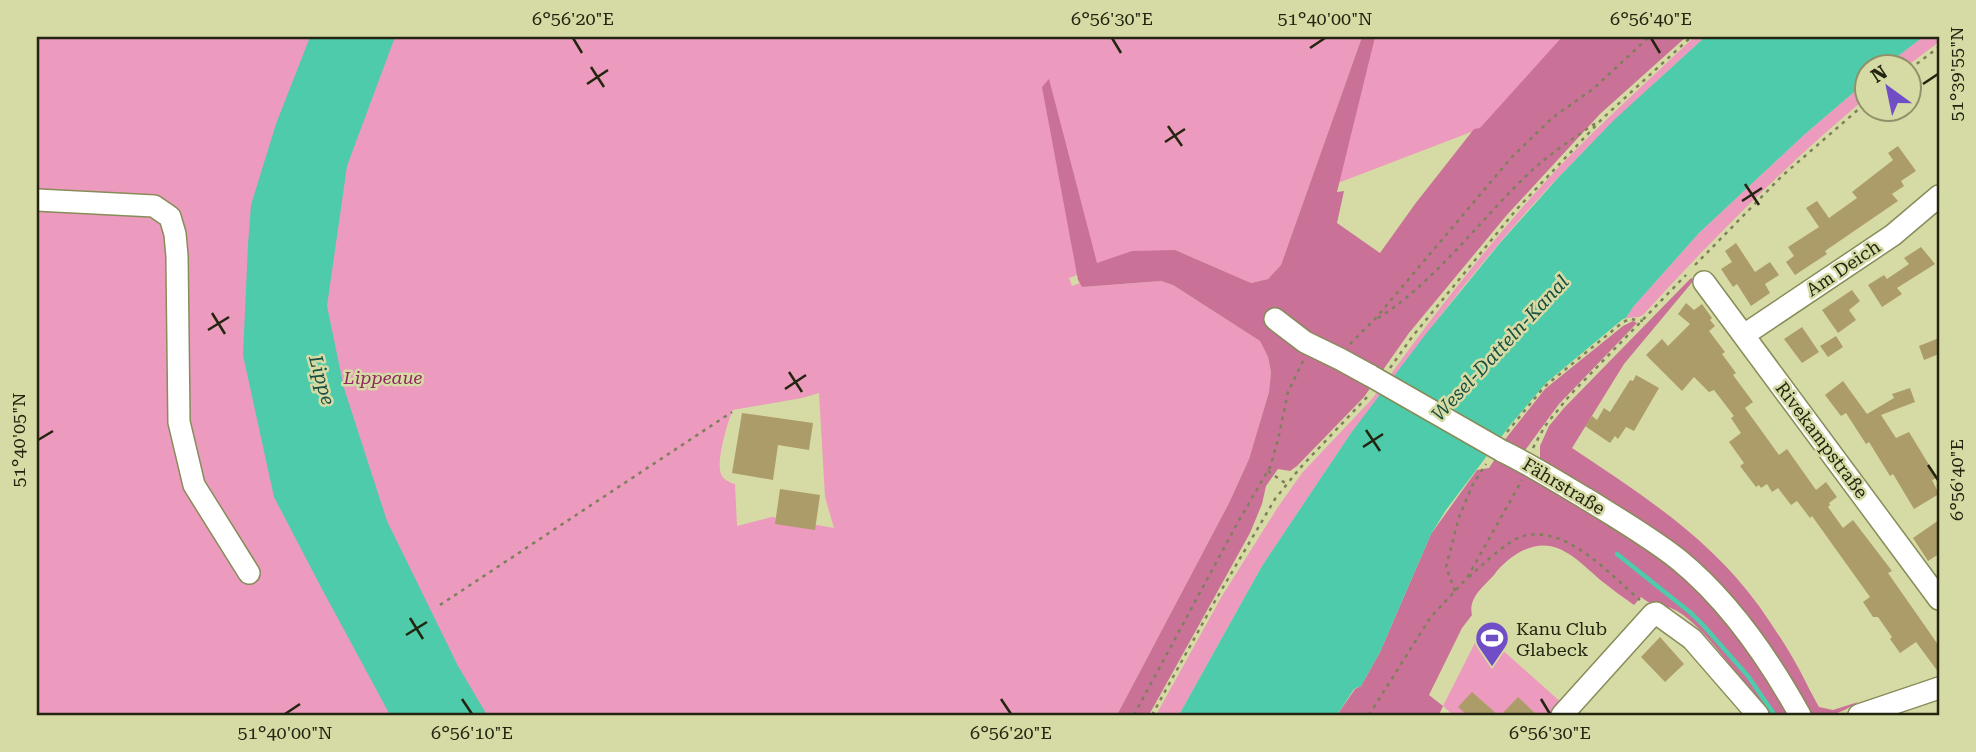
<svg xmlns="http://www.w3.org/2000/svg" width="1976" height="752" font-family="'Roboto Serif',serif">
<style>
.green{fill:#ec9abd;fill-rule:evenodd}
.forest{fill:#ca7198}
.water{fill:#4dcbaa}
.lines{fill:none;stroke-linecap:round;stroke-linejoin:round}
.stream{stroke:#4dcbaa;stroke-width:4.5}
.building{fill:#ac9c69}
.minor-casing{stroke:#878c59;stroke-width:24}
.path{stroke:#7d805a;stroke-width:2.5;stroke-dasharray:3.5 5;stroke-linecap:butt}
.minor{stroke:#fff;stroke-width:21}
.minor-bridge-casing{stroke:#878c59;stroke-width:24;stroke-linecap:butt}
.minor-bridge{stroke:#fff;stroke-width:21}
.ticks{fill:none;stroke:#242510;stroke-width:2.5}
.labels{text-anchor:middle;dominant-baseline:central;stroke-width:5;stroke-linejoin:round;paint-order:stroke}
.street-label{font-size:18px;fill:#242510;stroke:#d6dba5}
.park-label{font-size:18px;font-style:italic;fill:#91265e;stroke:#d6dba5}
.poi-label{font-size:18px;fill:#242510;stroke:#d6dba5;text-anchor:start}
.water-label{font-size:19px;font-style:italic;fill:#194e40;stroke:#d6dba5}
.neatline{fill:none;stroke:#242510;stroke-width:2.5}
.ticks-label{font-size:18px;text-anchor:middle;fill:#242510}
</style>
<rect width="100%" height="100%" fill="#d6dba5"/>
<!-- green -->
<path class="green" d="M37 37H1362L1281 265 1268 279 1251 283 1179 252 1108 264 1069 278 1072 286 1080 283 1082 287 1161 281 1173 285 1260 341 1268 357 1271 372 1269 392 1249 459 1229 503 1117 715H37ZM819 393 825 497 834 528 772 517 737 526 735 484C727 482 721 478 720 470 718 457 727 422 733 410L802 398Z
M1372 37H1577L1492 124 1338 183Z
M1694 37H1705C1644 92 1584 148 1529 209 1481 263 1435 321 1392 380L1388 378C1440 306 1495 236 1556 170 1600 124 1648 81 1694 37Z
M1923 37H1939V42L1907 66H1885Z
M1867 81V97C1787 164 1714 237 1643 315L1639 317 1626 318 1633 307 1699 233 1805 134Z
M1379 390 1383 392 1351 433 1262 566 1179 715H1156L1222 596 1278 507 1302 473 1371 400Z
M1481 631 1563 704 1553 715H1453L1443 706Z"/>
<!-- forest -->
<path class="forest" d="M1362 37H1375L1337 192 1344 191 1337 223 1380 253 1415 204 1474 129 1480 128 1562 37H1686L1600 114 1506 216 1409 333 1364 397 1297 466 1290 471 1278 469 1266 486 1262 504 1250 533 1149 715H1117L1229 503 1249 459 1269 392 1271 372 1268 357 1260 341 1173 285 1161 281 1082 287 1078 280 1042 87 1049 79 1097 263 1132 251 1175 250 1251 283 1268 279 1281 265Z
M1691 278 1694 280 1624 364 1572 448C1641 494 1709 537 1759 606 1773 626 1787 647 1799 669 1806 682 1812 695 1819 707L1833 710 1858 702C1843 712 1823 722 1805 711L1736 613 1540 464V446L1549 426 1564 408Z
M1633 321 1637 323 1559 404 1523 453 1503 442 1545 389 1623 326Z
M1497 456 1650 543 1720 606 1789 713 1788 715H1767C1743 685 1708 629 1677 611 1664 603 1657 610 1641 597L1634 605C1624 598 1613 590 1603 582 1588 570 1571 550 1550 546 1528 542 1506 559 1494 575 1483 587 1468 598 1472 615L1462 628 1429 695 1443 706 1439 715H1337L1355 689 1361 686 1380 652 1431 534 1477 470 1489 468Z"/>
<!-- water -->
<path class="water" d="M310 37H395L347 166 327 306 344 388 387 521 458 666 487 715H390L322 589 274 497 243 355 248 245 251 205 276 124Z
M1705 37H1923L1885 66H1868L1867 81 1805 134 1699 233 1633 307 1626 318 1623 319 1546 383 1511 424 1446 510 1431 534 1380 652 1361 686 1354 689 1337 715H1179L1262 566 1351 433 1425 335 1500 243 1557 179 1614 120Z"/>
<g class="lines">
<!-- stream -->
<path class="stream" d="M1617 554 1691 613 1703 625 1748 676 1774 714"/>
</g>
<!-- building -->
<path class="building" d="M1898 146 1916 171 1901 181 1904 186 1892 194 1898 201 1825 251 1827 254 1795 275 1786 262 1794 256 1788 247 1819 227 1806 208 1817 201 1829 218 1857 198 1852 192 1893 160 1888 153Z
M1736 243 1755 272 1770 262 1779 275 1765 284 1770 293 1751 306 1737 284 1733 287 1721 269 1732 262 1725 251Z
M1921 247 1935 264 1897 288 1902 294 1882 307 1868 285 1884 275 1887 279 1909 264 1904 258Z
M1852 290 1860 301 1849 310 1856 320 1838 333 1822 310Z
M1686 303 1694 310 1702 304 1712 318 1710 320 1715 326 1709 331 1725 352 1722 354 1736 373 1733 375 1753 402 1745 408 1779 455 1787 449 1816 490 1826 482 1837 497 1829 503 1830 505 1828 507 1843 528 1853 520 1892 571 1888 573 1939 646V673L1916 642 1900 653 1890 639 1892 637 1878 617H1873L1863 602 1870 597 1812 516 1810 518 1797 501 1791 505 1778 488 1772 492 1767 484 1761 488 1759 485 1756 487 1740 466 1744 463 1729 442 1741 433 1731 418 1734 416 1714 390 1709 392 1694 377 1682 391 1646 355 1662 339 1668 346 1690 324 1678 314Z
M1802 327 1819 352 1802 363 1784 339Z
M1836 336 1843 347 1828 357 1820 346Z
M1939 338V354L1924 360 1919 346Z
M1636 375 1659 388 1634 431 1626 427 1618 439 1615 436 1610 443 1585 426 1592 416 1597 420 1604 408 1610 412 1630 380 1633 381Z
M1843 381 1867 414 1894 398 1892 394 1910 388 1915 402 1881 415 1896 438 1909 432 1937 478 1932 480 1939 494 1914 509 1893 474 1890 476 1869 442 1866 444 1846 413 1841 416 1825 395Z
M742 413 813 423 809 450 778 445 773 480 732 473Z
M780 489 820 495 815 530 775 524Z
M1939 520V554L1928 561 1913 538Z
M1660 637 1684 664 1665 682 1641 657Z
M1472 692 1498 715H1467L1458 707Z
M1518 697 1537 715H1501Z"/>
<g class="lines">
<!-- minor casing -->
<g class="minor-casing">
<path id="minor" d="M37 200 154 206 170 217 175 234 177 256 179 422 194 485 249 573
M1704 282 1939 599
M1275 319 1305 342 1340 359 1371 376
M1744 335 1893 235 1939 196
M1502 451C1531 465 1558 482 1585 498 1617 518 1650 537 1679 560 1729 601 1769 659 1800 715
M1562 715 1653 614 1656 613 1692 639 1758 715
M1859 715 1939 688"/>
</g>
<!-- path -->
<path class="path" d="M1910 69 1939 47
M1695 265 1782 176 1868 101
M1378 318C1432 285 1482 218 1528 174 1549 154 1573 139 1597 122
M1350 344 1375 319 1511 158 1552 118 1593 89 1649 37
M1390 368 1412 337 1516 210 1602 119 1691 37
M1507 432 1544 387 1623 322 1630 319 1643 321
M1533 448 1545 426 1570 395 1686 275
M1268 471 1285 483
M1469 577C1481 566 1505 543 1520 537 1565 522 1610 575 1640 600
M1455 591 1446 567 1459 517 1473 484 1486 464
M440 605 732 412
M1134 715 1238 522 1270 467 1278 440 1288 392 1303 361
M1152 715 1215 601 1275 499 1300 468 1369 395
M1369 715 1430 618 1467 578 1522 480"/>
<!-- minor -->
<use href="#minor" class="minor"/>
<!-- minor-bridge casing -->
<g class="minor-bridge-casing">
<path id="minor-bridge" d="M1371 376 1502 451"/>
</g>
<!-- minor-bridge -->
<use href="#minor-bridge" class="minor-bridge"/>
</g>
<!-- ticks -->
<path class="ticks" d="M573 38 582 53M1112 38 1121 53M1651 38 1660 53M1310 48 1325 38M591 67 604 87M587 84 608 70M1923 84 1938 74M1168 126 1182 146M1165 142 1185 129M1745 184 1759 205M1742 201 1762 188M212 313 225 334M208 330 229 317M789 372 802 392M785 389 806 375M1366 430 1380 451M38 440 53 431M1363 447 1383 434M1928 465 1938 480M410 618 423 639M406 635 427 622M462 699 472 714M1001 699 1011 714M1541 699 1550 714M285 714 300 704"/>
<!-- icons -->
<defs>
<g id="stadium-pin" transform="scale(1.75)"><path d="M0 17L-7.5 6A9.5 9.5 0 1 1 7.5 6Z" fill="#714dc6" stroke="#d6dba5"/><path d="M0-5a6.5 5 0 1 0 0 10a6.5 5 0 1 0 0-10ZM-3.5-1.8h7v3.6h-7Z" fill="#fff"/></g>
</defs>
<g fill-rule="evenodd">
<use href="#stadium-pin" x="1492" y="638"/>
</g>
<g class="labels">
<!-- street labels -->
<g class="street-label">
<text transform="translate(1843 268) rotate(-34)">Am Deich</text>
<text transform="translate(1822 440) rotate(53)">Rivekampstraße</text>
<text transform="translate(1564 486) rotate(31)">Fährstraße</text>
</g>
<!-- park labels -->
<g class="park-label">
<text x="383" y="377">Lippeaue</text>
</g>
<!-- poi labels -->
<g class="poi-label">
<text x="1516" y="628">Kanu Club<tspan x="1516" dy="21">Glabeck</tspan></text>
</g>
<!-- water labels -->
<g class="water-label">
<text transform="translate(1500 348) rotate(-47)">Wesel-Datteln-Kanal</text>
<text transform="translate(322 380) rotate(74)">Lippe</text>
</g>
</g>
<!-- border -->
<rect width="1976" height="752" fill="none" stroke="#d6dba5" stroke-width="77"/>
<!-- north arrow -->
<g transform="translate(1888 88) rotate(327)"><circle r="33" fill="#d6dba5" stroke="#8f9269" stroke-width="2"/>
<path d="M0-5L12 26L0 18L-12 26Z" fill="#714dc6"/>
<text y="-10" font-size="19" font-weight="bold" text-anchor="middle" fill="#242510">N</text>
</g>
<rect x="38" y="38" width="1900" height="676" class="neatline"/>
<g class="ticks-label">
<text x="573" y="25">6°56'20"E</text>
<text x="1112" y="25">6°56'30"E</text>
<text x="1325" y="25">51°40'00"N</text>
<text x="1651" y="25">6°56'40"E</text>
<text transform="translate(1957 74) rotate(-90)" y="6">51°39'55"N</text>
<text transform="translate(19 440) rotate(-90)" y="6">51°40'05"N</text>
<text transform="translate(1957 480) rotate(-90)" y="6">6°56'40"E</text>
<text x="285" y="739">51°40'00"N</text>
<text x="472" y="739">6°56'10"E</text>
<text x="1011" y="739">6°56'20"E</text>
<text x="1550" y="739">6°56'30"E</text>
</g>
</svg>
